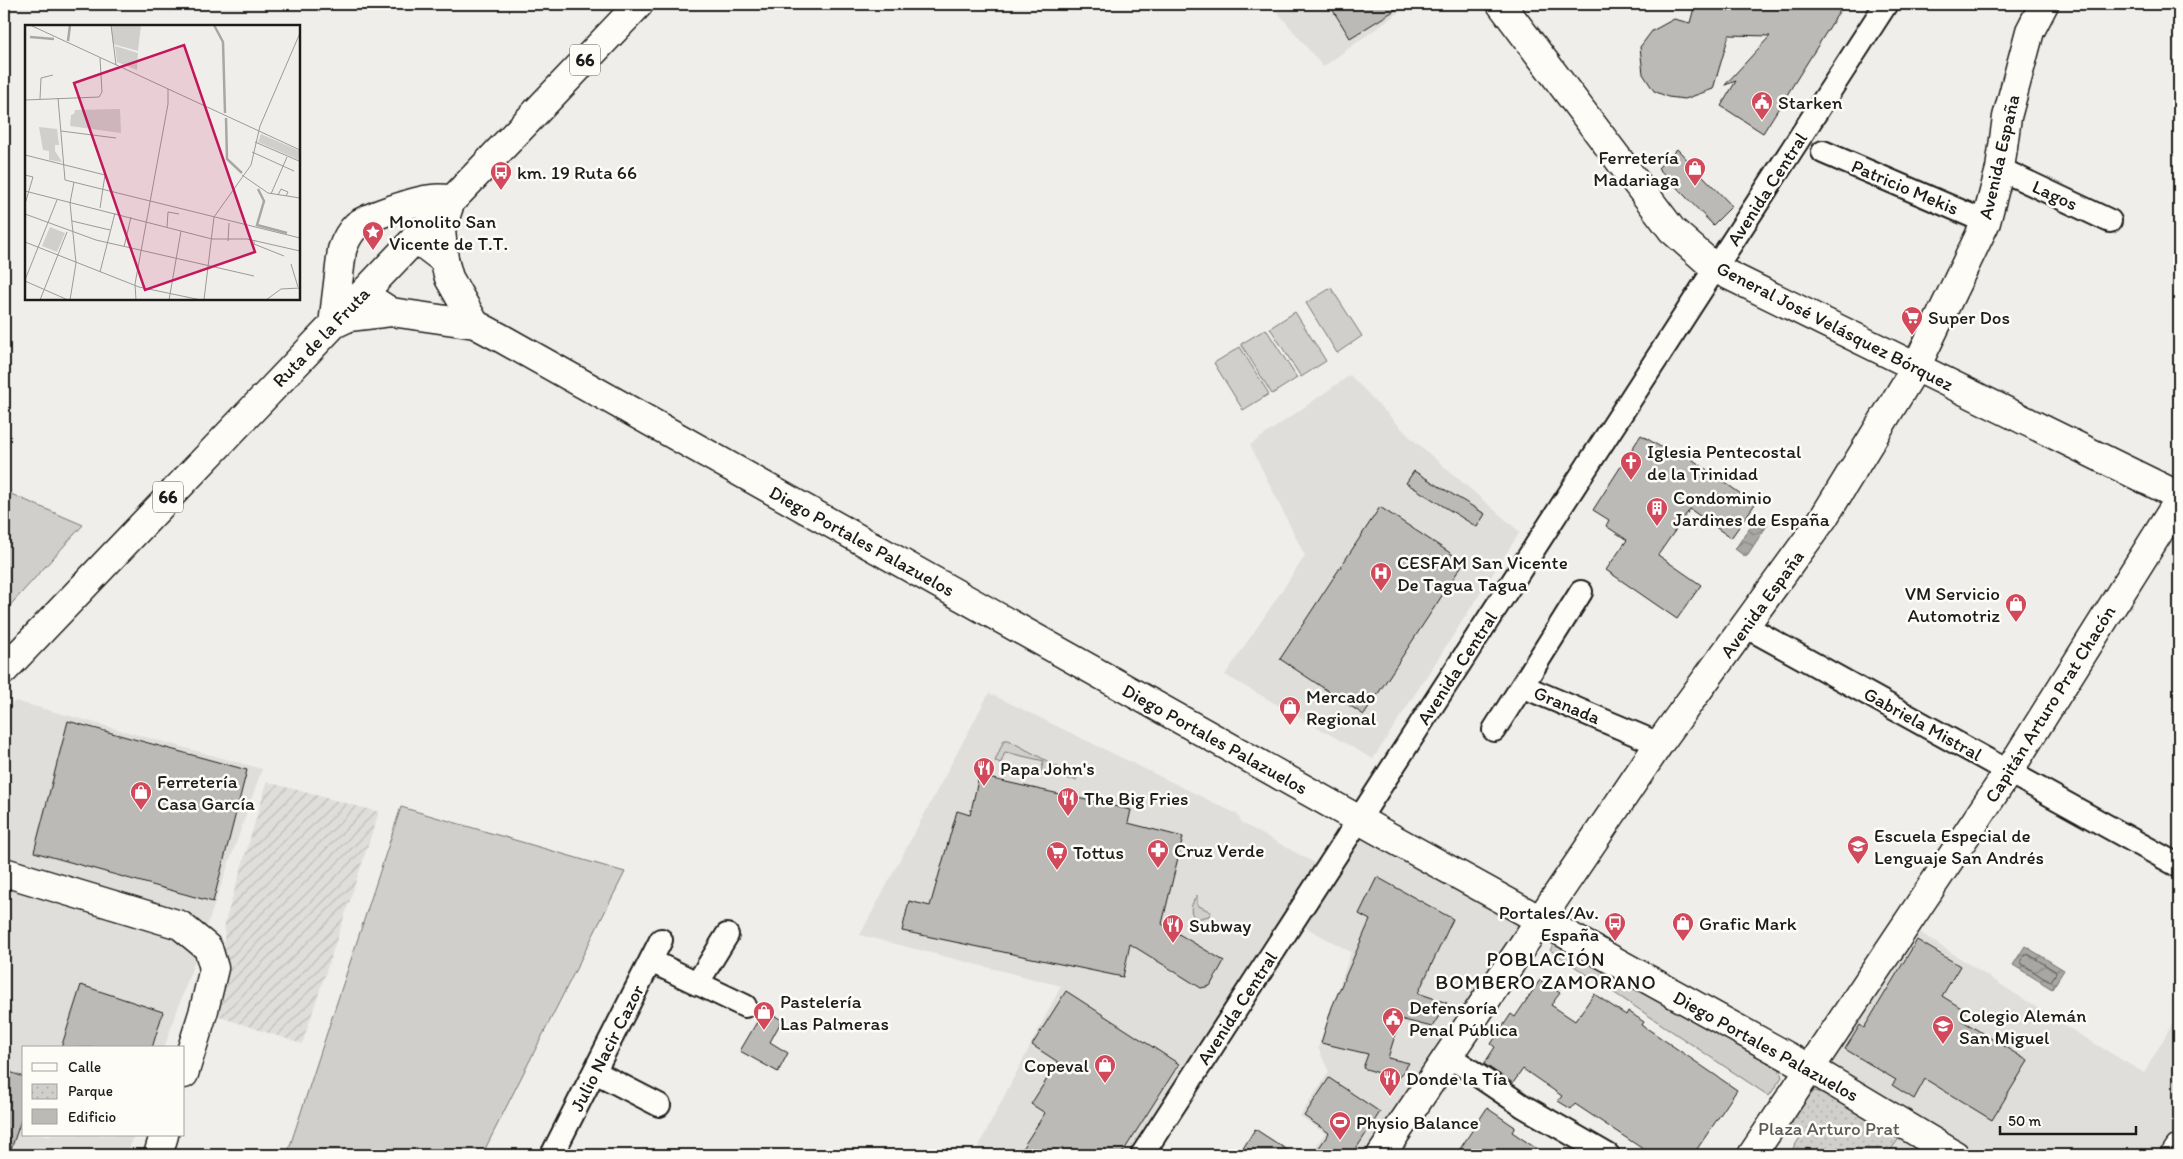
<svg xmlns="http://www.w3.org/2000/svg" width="2183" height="1159" font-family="Itim,sans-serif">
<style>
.built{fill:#e0deda}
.industrial{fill:url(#industrial-furrows)}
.grass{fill:#d0cfcc;stroke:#767674}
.park{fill:url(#park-dots);stroke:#767674}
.water{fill:url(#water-waves);stroke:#706f6d}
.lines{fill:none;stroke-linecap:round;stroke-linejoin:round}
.shore{stroke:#545452;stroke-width:1}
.building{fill:#bbbab6;stroke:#1c1c1c}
.street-casing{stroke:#1c1c1c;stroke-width:26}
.secondary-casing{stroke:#1c1c1c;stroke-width:31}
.primary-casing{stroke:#1c1c1c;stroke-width:31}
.highway-casing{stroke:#1c1c1c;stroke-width:31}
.street{stroke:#fdfcf7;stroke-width:22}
.secondary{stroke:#fdfcf7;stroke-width:28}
.primary{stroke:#fdfcf7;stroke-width:28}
.highway{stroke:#fdfcf7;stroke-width:28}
.labels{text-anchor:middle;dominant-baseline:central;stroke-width:5;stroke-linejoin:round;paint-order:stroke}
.shield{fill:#fdfcf7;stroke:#605f5e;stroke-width:1}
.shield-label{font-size:18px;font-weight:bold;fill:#1c1c1c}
.poi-label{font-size:19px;fill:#1c1c1c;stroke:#fdfcf7;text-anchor:start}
.street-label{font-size:19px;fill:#1c1c1c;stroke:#fdfcf7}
.park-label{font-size:19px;fill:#5b5b5a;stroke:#fdfcf7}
.neighbourhood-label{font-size:20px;letter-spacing:1px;fill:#1c1c1c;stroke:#fdfcf7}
.inset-river{fill:none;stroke:#a8a7a3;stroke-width:2.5}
.inset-road{fill:none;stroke:#9b9a98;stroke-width:1}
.view{fill:#c2185b;fill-opacity:0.15;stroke:#c2185b;stroke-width:2.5}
.inset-edge{fill:none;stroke:#1c1c1c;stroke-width:2.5}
</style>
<defs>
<pattern id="industrial-furrows" width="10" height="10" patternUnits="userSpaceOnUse" patternTransform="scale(1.25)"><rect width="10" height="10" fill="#e0deda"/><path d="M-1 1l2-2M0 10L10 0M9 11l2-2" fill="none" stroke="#c0beba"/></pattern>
<pattern id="park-dots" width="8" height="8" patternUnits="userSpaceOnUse" patternTransform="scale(1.25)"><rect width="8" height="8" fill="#d0cfcc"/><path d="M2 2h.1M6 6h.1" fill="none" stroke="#b2b1af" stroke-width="1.8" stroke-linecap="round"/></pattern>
<pattern id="water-waves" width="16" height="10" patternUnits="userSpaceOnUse" patternTransform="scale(1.25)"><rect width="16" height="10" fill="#a8a7a3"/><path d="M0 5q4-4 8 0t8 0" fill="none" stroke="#888784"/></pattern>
</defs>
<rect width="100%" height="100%" fill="#f0eeea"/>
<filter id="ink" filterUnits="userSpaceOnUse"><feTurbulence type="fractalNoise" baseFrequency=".02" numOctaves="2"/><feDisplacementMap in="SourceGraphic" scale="10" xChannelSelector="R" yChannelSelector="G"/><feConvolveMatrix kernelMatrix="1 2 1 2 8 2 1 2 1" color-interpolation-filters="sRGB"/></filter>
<g filter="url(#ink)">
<!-- built -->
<path class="built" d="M1271 4H1410L1323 67Z
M1350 375 1410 437 1520 532 1373 759 1225 675 1305 556 1250 445Z
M989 693 1237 814 1242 823 1322 867 1135 1155H974L1061 986 860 935Z
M15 701 262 769 164 1048H24V1135H134L127 1155H4V712Z
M1359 820 1539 920 1381 1155H1310L1325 1133 1300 1116 1329 1072 1318 1048 1351 952 1294 921Z
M1913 928 2059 1022 2144 1073 2179 1012V1155H1982L1825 1067Z
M1900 1137 1933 1155H1887Z"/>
<!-- industrial -->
<path class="industrial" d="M267 782 379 812 302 1044 220 1017 225 922Z"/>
<!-- grass -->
<path class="grass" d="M1331 288 1362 336 1337 353 1306 303Z
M1295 312 1326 361 1301 377 1270 328Z
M1266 329 1297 378 1272 394 1241 344Z
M1240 347 1269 394 1243 410 1214 363Z
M4 491 83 525 4 612Z
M1004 740H1008L1077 777 1076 780 1040 774 1044 761 1005 752 1001 763 995 761Z
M401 807 625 872 482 1155H287Z
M1197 895V905L1211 912 1209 916 1197 919C1187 913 1192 903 1197 895Z
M1554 944 1779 1068 1782 1077 1769 1096 1550 950Z"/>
<!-- park -->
<path class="park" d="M1816 1091 1829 1096 1900 1137 1887 1155H1789L1802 1134 1783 1122 1807 1092Z"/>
<!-- water -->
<path class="water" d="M1757 517 1768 524 1746 557 1735 549Z
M2025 946 2064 970 2052 989 2013 965Z"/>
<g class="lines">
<!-- shore -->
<path class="shore" d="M2025 954H2028L2055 971 2056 973 2051 981H2048L2022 964 2021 961Z"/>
</g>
<!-- building -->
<path class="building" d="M1329 4H1405L1350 38Z
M1695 4H1844L1763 133 1721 106 1736 81 1725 85 1770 36 1729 35 1713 89 1685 99 1668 97 1654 91 1643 74 1640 47 1652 31 1674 19 1690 23Z
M1677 149 1732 206 1713 225 1658 168Z
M1641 435 1682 460 1686 455 1755 504 1731 538 1690 509 1658 555 1701 585 1677 619 1606 570 1627 540 1606 526 1609 520 1593 510Z
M1414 471 1485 514 1477 527 1406 483Z
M1380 507 1464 562 1364 715 1280 659Z
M68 721 247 770 213 902 34 852Z
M979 776 1131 810 1128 823 1183 837 1162 924 1224 961 1210 986 1201 988 1130 944 1123 977 902 931 909 901 930 906 957 811 970 815Z
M1377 877 1453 919 1418 993 1447 1003 1432 1027 1400 1019 1388 1058 1409 1063 1398 1079 1363 1068 1368 1054 1321 1043 1332 1007 1370 920 1359 914Z
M1917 940 1960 966 1942 996 1966 1011 1961 1020 2028 1061 1992 1120 1925 1079 1914 1099 1892 1085 1896 1080 1845 1049 1860 1025 1864 1028Z
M1540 980 1560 993 1551 1005 1575 1021 1594 994 1626 1015 1628 1011 1644 1022 1642 1025 1737 1090 1693 1155H1652L1575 1104 1571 1109 1558 1101 1562 1096 1523 1069 1513 1083 1484 1064 1495 1047 1491 1044 1511 1014 1515 1017Z
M81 985 163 1012 152 1048H61Z
M1066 991 1179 1064 1121 1155H1018L1045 1113 1031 1104 1058 1062 1032 1045Z
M764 1010 782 1020 770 1042 788 1053 778 1072 740 1051Z
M4 1070 24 1077V1112L9 1155H4Z
M1329 1078 1380 1112 1352 1155H1314L1329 1133 1304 1116Z
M1487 1108 1515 1127 1512 1132 1546 1155H1456Z
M1255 1129 1295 1155H1239Z"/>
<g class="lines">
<!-- street casing -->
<g class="street-casing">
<path id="street" d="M1823 152 1986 222
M2000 169 2110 221
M1581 592 1522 686 1659 744
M1745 626 2179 866
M1494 730 1522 686
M651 961 745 1006
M697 984 727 935
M1449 1056 1523 1106 1608 1155
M595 1072 659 1105
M552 1155 661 940
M1142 1155 1886 4"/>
</g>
<!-- secondary casing -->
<g class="secondary-casing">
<path id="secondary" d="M1501 4 1672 230 1716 269 2179 496
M4 872 180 925 208 948 214 968 204 1010 184 1074
M158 1155 164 1135
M1381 1155 1659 744 1824 517 1916 367 1986 222 2000 169 2007 117 2030 31 2044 4
M1752 1155 2009 771 2179 500
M2175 1155 2179 1149"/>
</g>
<!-- primary casing -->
<g class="primary-casing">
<path id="primary" d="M415 238 444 260 449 278 475 324
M371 299 391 312 475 324 501 338 1379 831 1823 1076 1955 1155"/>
</g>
<!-- highway casing -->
<g class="highway-casing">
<path id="highway" d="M444 260 441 230 450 203
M334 324 349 317 391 312
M333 325 342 250C345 241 349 233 356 226 365 217 418 200 432 199 438 198 445 199 451 199
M4 670 639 4"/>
</g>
<!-- street -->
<use href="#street" class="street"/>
<!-- secondary -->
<use href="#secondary" class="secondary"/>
<!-- primary -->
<use href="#primary" class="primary"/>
<!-- highway -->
<use href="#highway" class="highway"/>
</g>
</g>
<!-- icons -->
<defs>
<g id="civic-pin" transform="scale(1.125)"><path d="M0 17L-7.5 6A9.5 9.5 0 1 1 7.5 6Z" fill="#d1495b" stroke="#fdfcf7"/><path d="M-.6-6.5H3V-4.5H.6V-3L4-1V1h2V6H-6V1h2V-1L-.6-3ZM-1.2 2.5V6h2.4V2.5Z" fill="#fff"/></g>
<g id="shop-pin" transform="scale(1.125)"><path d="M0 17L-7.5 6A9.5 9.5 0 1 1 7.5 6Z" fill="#d1495b" stroke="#fdfcf7"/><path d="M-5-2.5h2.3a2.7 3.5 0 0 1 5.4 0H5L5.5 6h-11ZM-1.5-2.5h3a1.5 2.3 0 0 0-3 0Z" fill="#fff"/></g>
<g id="bus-pin" transform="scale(1.125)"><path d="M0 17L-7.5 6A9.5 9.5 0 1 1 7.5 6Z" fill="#d1495b" stroke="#fdfcf7"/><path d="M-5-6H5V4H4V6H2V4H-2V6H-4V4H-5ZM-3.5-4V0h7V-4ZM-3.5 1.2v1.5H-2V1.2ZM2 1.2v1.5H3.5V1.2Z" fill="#fff"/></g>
<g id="sight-pin" transform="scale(1.125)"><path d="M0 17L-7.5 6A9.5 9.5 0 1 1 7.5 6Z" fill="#d1495b" stroke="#fdfcf7"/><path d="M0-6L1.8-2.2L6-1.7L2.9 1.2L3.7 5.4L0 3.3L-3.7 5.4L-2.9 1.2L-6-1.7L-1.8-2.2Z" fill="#fff"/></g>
<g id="supermarket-pin" transform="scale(1.125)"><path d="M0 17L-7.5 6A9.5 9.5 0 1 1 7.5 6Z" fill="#d1495b" stroke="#fdfcf7"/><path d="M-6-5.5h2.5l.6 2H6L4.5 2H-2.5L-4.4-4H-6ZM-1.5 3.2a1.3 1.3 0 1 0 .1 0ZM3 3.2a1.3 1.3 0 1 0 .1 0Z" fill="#fff"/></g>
<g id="church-pin" transform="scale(1.125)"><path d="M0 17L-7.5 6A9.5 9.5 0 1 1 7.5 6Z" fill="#d1495b" stroke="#fdfcf7"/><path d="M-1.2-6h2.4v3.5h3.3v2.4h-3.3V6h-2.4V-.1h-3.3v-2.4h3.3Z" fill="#fff"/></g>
<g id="building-pin" transform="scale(1.125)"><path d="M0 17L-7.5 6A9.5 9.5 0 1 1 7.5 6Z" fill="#d1495b" stroke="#fdfcf7"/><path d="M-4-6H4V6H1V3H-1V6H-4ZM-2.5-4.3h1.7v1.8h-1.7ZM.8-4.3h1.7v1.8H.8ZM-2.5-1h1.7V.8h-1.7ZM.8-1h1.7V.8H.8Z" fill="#fff"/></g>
<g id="hospital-pin" transform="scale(1.125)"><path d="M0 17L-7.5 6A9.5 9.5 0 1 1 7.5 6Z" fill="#d1495b" stroke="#fdfcf7"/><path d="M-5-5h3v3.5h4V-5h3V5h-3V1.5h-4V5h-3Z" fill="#fff"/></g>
<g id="restaurant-pin" transform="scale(1.125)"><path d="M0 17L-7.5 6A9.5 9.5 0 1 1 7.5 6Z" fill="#d1495b" stroke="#fdfcf7"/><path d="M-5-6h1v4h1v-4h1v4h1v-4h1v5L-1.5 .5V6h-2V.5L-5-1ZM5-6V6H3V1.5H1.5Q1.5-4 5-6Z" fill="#fff"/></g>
<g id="school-pin" transform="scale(1.125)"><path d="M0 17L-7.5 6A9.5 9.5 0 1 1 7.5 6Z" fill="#d1495b" stroke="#fdfcf7"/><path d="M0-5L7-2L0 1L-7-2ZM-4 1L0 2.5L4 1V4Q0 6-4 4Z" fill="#fff"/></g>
<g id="pharmacy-pin" transform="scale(1.125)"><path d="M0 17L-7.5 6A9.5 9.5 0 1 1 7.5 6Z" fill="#d1495b" stroke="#fdfcf7"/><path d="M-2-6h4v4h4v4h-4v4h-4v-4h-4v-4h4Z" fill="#fff"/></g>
<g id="stadium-pin" transform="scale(1.125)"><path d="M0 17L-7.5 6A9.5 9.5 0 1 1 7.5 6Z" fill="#d1495b" stroke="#fdfcf7"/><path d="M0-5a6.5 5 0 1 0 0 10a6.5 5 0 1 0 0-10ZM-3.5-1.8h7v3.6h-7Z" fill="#fff"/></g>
</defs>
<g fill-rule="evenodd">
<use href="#civic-pin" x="1762" y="102"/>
<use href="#shop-pin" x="1695" y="168"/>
<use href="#bus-pin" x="501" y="172"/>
<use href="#sight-pin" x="373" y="232"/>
<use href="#supermarket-pin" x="1912" y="317"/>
<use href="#church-pin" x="1631" y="462"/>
<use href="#building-pin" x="1657" y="508"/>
<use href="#hospital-pin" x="1381" y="573"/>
<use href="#shop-pin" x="2016" y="604"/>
<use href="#shop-pin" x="1290" y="707"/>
<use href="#restaurant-pin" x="984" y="768"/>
<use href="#shop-pin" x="141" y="792"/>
<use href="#restaurant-pin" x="1068" y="798"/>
<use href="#school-pin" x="1858" y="846"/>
<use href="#pharmacy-pin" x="1158" y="850"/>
<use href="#supermarket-pin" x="1057" y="852"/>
<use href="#bus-pin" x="1615" y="923"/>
<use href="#shop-pin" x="1683" y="923"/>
<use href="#restaurant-pin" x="1173" y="925"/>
<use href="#shop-pin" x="764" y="1012"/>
<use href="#civic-pin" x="1393" y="1018"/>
<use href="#school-pin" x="1943" y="1026"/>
<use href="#shop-pin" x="1105" y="1065"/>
<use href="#restaurant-pin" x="1390" y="1078"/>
<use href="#stadium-pin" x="1340" y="1122"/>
</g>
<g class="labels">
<!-- shield labels -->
<g class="shield">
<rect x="570" y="44.5" width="30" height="31" rx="4"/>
<rect x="153" y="481.5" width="30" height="31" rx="4"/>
</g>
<g class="shield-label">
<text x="585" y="60">66</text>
<text x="168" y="497">66</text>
</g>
<!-- poi labels -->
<g class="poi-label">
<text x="1778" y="102">Starken</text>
<text x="1679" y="157" text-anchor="end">Ferretería<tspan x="1679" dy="22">Madariaga</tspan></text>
<text x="517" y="172">km. 19 Ruta 66</text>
<text x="389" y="221">Monolito San<tspan x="389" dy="22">Vicente de T.T.</tspan></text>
<text x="1928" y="317">Super Dos</text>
<text x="1647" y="451">Iglesia Pentecostal<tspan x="1647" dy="22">de la Trinidad</tspan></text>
<text x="1673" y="497">Condominio<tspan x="1673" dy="22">Jardines de España</tspan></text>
<text x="1397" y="562">CESFAM San Vicente<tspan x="1397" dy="22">De Tagua Tagua</tspan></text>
<text x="2000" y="593" text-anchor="end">VM Servicio<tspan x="2000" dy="22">Automotriz</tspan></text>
<text x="1306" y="696">Mercado<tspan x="1306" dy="22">Regional</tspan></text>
<text x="1000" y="768">Papa John's</text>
<text x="157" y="781">Ferretería<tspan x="157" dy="22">Casa García</tspan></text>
<text x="1084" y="798">The Big Fries</text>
<text x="1874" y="835">Escuela Especial de<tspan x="1874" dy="22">Lenguaje San Andrés</tspan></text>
<text x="1174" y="850">Cruz Verde</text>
<text x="1073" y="852">Tottus</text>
<text x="1599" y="912" text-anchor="end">Portales/Av.<tspan x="1599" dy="22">España</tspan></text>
<text x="1699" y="923">Grafic Mark</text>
<text x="1189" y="925">Subway</text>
<text x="780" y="1001">Pastelería<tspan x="780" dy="22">Las Palmeras</tspan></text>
<text x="1409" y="1007">Defensoría<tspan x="1409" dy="22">Penal Pública</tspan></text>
<text x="1959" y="1015">Colegio Alemán<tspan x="1959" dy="22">San Miguel</tspan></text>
<text x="1089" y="1065" text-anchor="end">Copeval</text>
<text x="1406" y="1078">Donde la Tía</text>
<text x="1356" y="1122">Physio Balance</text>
</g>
<!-- street labels -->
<g class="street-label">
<text transform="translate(1999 157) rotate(-77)">Avenida España</text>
<text transform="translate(1905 187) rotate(23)">Patricio Mekis</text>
<text transform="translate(1767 189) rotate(-57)">Avenida Central</text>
<text transform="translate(2055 195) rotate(25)">Lagos</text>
<text transform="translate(1835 326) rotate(27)">General José Velásquez Bórquez</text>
<text transform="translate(321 337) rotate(-46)">Ruta de la Fruta</text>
<text transform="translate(862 541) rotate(29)">Diego Portales Palazuelos</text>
<text transform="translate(1762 604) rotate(-54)">Avenida España</text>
<text transform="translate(1457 668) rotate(-57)">Avenida Central</text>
<text transform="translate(2050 704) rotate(-58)">Capitán Arturo Prat Chacón</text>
<text transform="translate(1567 705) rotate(23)">Granada</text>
<text transform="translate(1923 724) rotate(29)">Gabriela Mistral</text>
<text transform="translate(1215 739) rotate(29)">Diego Portales Palazuelos</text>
<text transform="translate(1237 1008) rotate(-57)">Avenida Central</text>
<text transform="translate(1766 1046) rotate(29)">Diego Portales Palazuelos</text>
<text transform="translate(607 1048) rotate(-63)">Julio Nacir Cazor</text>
</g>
<!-- park labels -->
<g class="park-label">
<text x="1829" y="1128">Plaza Arturo Prat</text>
</g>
<!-- neighbourhood labels -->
<g class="neighbourhood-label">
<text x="1546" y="959">POBLACIÓN<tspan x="1546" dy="23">BOMBERO ZAMORANO</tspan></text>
</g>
</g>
<!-- overview -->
<g transform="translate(25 25)">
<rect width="275" height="275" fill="#f0eeea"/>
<path d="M86 0H116L113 26 88 19ZM90 21 113 28 112 45 92 37ZM95 84 96 108 45 101 46 90 49 89 50 85ZM14 102 32 104 34 120H30V126L37 137 24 135V126L18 125ZM236 109 275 126 274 135 233 117Z" fill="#d0cfcc"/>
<path d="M25 202 40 208 32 227 17 221Z" fill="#d0cfcc"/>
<path class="inset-river" d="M189 0 198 17 200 88M5 12 29 14M43 16 45 0M201 93 202 134 217 148M233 164 239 176 232 200 262 208"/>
<path class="inset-road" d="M5 0 275 125M86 0 91 40M33 73 40 155 275 213M15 74 16 53 28 50M0 75 74 72 77 67 75 33M36 106 91 113M230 117 274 136M227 127 269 146M0 130 80 150 75 183M0 150 8 152 0 179M217 150 243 168 275 173M0 166 187 214H222L275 226M246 169 262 132M253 170 256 164 263 167 261 171M0 189 71 215 229 251M47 196 85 205M142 202 143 187 154 189M229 215V219L259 231M203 216 204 198M0 217 114 262 176 275M99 222 106 192M266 239 273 262M75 247 90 188M0 255 32 175M0 256 43 275M15 275 42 207M45 275 51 238 45 178 49 157M111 275 110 259 143 79V64M144 275 156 206M179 275 189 192 226 140 235 101 275 8M241 275 256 264 275 263"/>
<path class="view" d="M159 20 230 227 120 265 49 58Z"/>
<rect width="275" height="275" class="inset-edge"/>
</g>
<!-- margin -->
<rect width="2183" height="1159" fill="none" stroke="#fdfcf7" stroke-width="20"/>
<rect x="10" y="10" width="2163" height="1139" fill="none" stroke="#1c1c1c" stroke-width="2" filter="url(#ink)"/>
<!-- legend -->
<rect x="22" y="1046" width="162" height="90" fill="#fdfcf7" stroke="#a3a29f"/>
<rect x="32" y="1063" width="25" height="8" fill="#fdfcf7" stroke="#a3a29f"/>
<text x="68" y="1072" font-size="15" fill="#1c1c1c">Calle</text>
<rect x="32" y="1084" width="25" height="15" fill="url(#park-dots)" stroke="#a3a29f"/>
<text x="68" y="1096" font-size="15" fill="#1c1c1c">Parque</text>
<rect x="32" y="1109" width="25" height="15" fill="#bbbab6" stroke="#a3a29f"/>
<text x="68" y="1122" font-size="15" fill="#1c1c1c">Edificio</text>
<!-- scale -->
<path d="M2000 1126v8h136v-8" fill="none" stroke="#1c1c1c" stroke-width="2.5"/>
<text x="2008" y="1126" font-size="15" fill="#1c1c1c" stroke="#fdfcf7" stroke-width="4" paint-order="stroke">50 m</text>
</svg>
